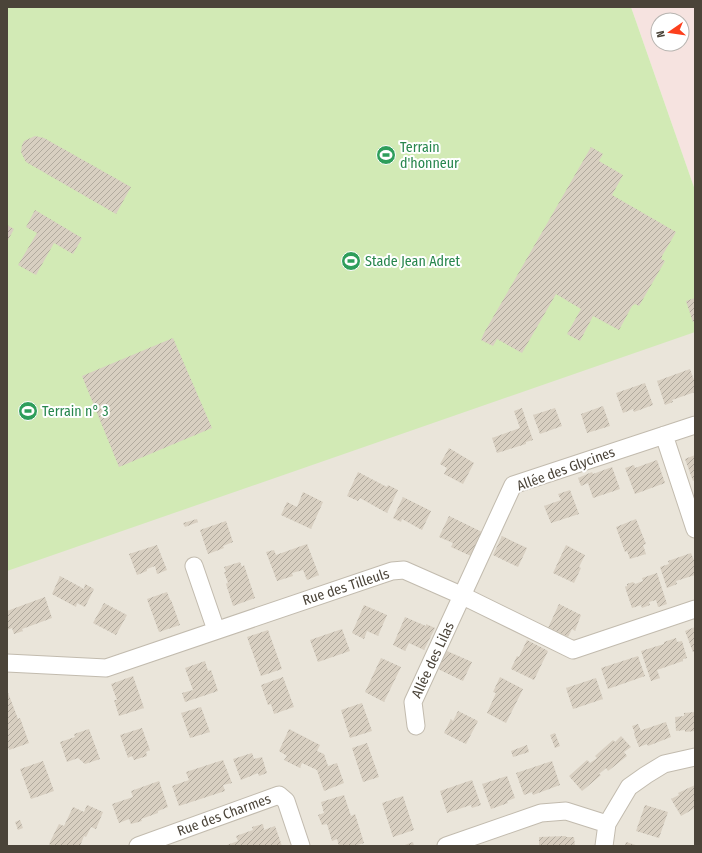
<svg xmlns="http://www.w3.org/2000/svg" width="702" height="853" font-family="'Fira Sans Condensed',sans-serif">
<style>
.residential{fill:#eae5da}
.medical{fill:#f6e3e0;fill-rule:evenodd}
.pitch{fill:#d2eab5}
.building{fill:url(#building-hatch)}
.lines{fill:none;stroke-linecap:round;stroke-linejoin:round}
.minor-casing{stroke:#c2bbae;stroke-width:19}
.minor{stroke:#fff;stroke-width:17}
.labels{text-anchor:middle;dominant-baseline:central;stroke-width:4;stroke-linejoin:round;paint-order:stroke}
.leisure-label{font-size:14px;fill:#27864d;stroke:#fff;text-anchor:start}
.street-label{font-size:14px;fill:#4b4439;stroke:#fff}
</style>
<defs>
<pattern id="building-hatch" width="6" height="6" patternUnits="userSpaceOnUse"><rect width="6" height="6" fill="#d8cfc1"/><path d="M-1 1l2-2M0 6l6-6M5 7l2-2" fill="none" stroke="#b1aa9e"/></pattern>
</defs>
<rect width="100%" height="100%" fill="#f6f3ec"/>
<!-- residential -->
<path class="residential" d="M7 7 695 193V846H7Z"/>
<!-- medical -->
<path class="medical" d="M631 7H695V190ZM658 20H682V44H658Z"/>
<!-- pitch -->
<path class="pitch" d="M7 7H631L695 190V332L7 571Z"/>
<!-- building -->
<path class="building" d="M35 136 44 138 131 187 116 214 26 162 21 152 22 145 24 141Z
M591 147 603 154 599 161 623 175 612 195 676 232 662 256V257L661 259 665 261 639 306 635 304 632 306 619 330 593 316 580 341 567 334 581 309 556 294 522 353 497 339 493 346 481 340 484 333Z
M35 210 82 238 73 254 54 243 36 275 18 265 37 233 26 227Z
M7 225 14 229 7 242Z
M695 298V321L693 322 686 301Z
M173 338 212 428 119 467 82 376Z
M690 369 695 383V392L672 400 673 402 665 405 657 381Z
M645 383 653 405 634 412 633 409 623 413 616 393Z
M603 406 610 426 587 433 581 414Z
M522 408 533 440 526 442V444L497 453 492 438 520 428 514 411Z
M555 408 562 426 540 434 533 415Z
M449 448 474 463 463 484 444 474 447 468 440 464Z
M695 455V480L693 481 685 459Z
M657 460 665 483 635 494 625 468 634 465 635 468Z
M612 467 620 489 593 498 588 483 581 486 578 478 592 472 593 474Z
M358 472 387 487 388 485 398 490 387 513 360 498 358 501 347 496Z
M570 490 579 514 551 523 544 506 561 500 558 494Z
M303 492 323 502 311 529 281 515 287 502 297 507Z
M403 497 431 511 422 530 402 519 401 522 393 518Z
M449 516 482 532 471 556 451 547 453 543 439 537Z
M197 519 198 522 185 527 183 523Z
M636 519 646 544 643 545 646 554 630 559 627 551 625 552 616 527Z
M226 521 233 542 223 546 224 548 208 554 200 530Z
M502 536 527 548 518 567 493 555Z
M307 544 319 575 307 580 303 570 292 573 293 576 277 581 266 552 274 550 276 555Z
M157 545 167 570 157 574 155 566 147 569V571L137 575 129 554Z
M566 545 585 555 579 567 581 568 574 583 553 573Z
M691 553 695 563V575L676 581 677 584 667 588 660 567 669 564 668 561Z
M240 562 242 567 244 565 255 598 233 606 226 584 228 583 224 572H226L224 567Z
M657 573 667 604 658 607 656 600 649 602 650 605 642 608 641 605 632 608 625 587 627 586V584L633 582 635 584 643 581 642 578Z
M60 576 84 589 85 584 94 589 85 607 77 603 76 607 52 594Z
M167 592 170 600H171L180 625 159 632 147 599Z
M45 597 52 618 22 629 23 631 14 634 12 628 7 630V611Z
M104 603 127 615 116 635 93 623Z
M559 604 581 615 575 631 572 629 568 637 548 628Z
M364 605 387 615 378 636 367 631 364 639 352 633Z
M405 617 426 626V624L435 628 424 650 409 643 405 651 393 645Z
M695 627V652H693L685 631Z
M342 629 350 651 318 662 310 640Z
M268 630 282 669 261 676 247 637Z
M676 638 677 642 682 641 687 658 683 659V661L657 670 660 678 651 681 641 651 664 644V642Z
M527 640 548 651 534 680 511 669 517 656 519 657Z
M447 651 472 662 463 681 438 669Z
M638 656 645 676 608 689 601 668Z
M381 658 401 667 384 702 365 692Z
M205 661 208 671 211 670 218 691 185 702 182 693 193 690 185 668Z
M133 676 144 708 119 716 114 700H117L111 684Z
M283 677 294 707 274 714 271 704 268 705 261 685Z
M500 677 523 689 506 723 487 713 496 693 493 692Z
M596 678 603 699 573 709 566 688Z
M7 690 18 719 20 718 29 743 9 750 7 744Z
M362 703 372 731 350 738 341 710Z
M201 707 210 732 190 738 181 713Z
M458 711 478 721 466 744 444 733 451 719 453 721Z
M695 712V731L685 732V730L676 731 675 717 684 716V713Z
M666 722 671 737 648 746 647 744 639 747 634 734 635 733 632 726 638 724 641 731 642 730Z
M142 728 150 750 146 752 147 756 134 760 132 756 128 758 120 735Z
M89 729 100 759 85 764 78 758 67 762 60 742 75 737 74 734Z
M289 729 320 745 317 751 324 754 328 766 337 763 344 783 324 791 317 770 302 763 300 768 284 760 287 756 279 751Z
M555 733 560 746 555 748 550 735Z
M621 736 631 747 624 752 627 756 608 771 606 768 599 774 601 775 582 791 569 776 587 760 590 763 597 758 595 756 613 740 615 742Z
M367 743 379 777 363 782 352 748Z
M527 745 529 752 513 757 511 751Z
M252 753 254 759 262 757 267 773 259 776 258 773 241 780 233 759Z
M223 760 232 783 223 785 225 791 179 806 172 786 189 780 186 772Z
M43 761 54 791 31 799 20 769Z
M552 761 560 785 533 795 532 792 524 795 516 773Z
M507 776 515 798 507 801 508 803 491 809 482 784Z
M472 780 481 805 472 808 471 805 447 813 440 791Z
M159 781 168 807 158 811V813L141 819 142 821 131 824 129 819 119 823 112 804 133 797 131 791Z
M695 785V808L681 816 671 799 679 795 678 793Z
M344 795 351 816 355 814 364 843 354 846H339L337 839 332 841 327 824 322 825 318 815 324 813 321 802Z
M403 796 414 830 393 837 382 803Z
M87 805 103 812 96 829 91 827 86 837 84 836 80 846H53L49 844 59 824 64 826 73 807 84 812Z
M645 805 668 812 659 838 636 831Z
M20 820 23 828 18 830 15 822Z
M263 824 264 830 275 826 282 846H227V845L238 841 236 836 253 830 252 827Z
M566 836V837H574L575 846H539V837Z
M413 842 414 846H402Z
M626 842 639 846H625Z"/>
<g class="lines">
<!-- minor casing -->
<g class="minor-casing">
<path id="minor" d="M664 435 695 529
M194 566 216 630
M7 663 106 668 392 571 404 570 463 596 573 650 695 609
M416 726 413 702 513 485 695 425
M138 846 279 795 286 801 301 846
M446 846 541 813 566 811 607 824
M604 846 607 824 629 787 646 775 664 764 695 757"/>
</g>
<!-- minor -->
<use href="#minor" class="minor"/>
</g>
<!-- icons -->
<defs>
<g id="stadium-disc" transform="scale(1)"><circle r="9.5" fill="#2e9e5b" stroke="#fff"/><path d="M0-5a6.5 5 0 1 0 0 10a6.5 5 0 1 0 0-10ZM-3.5-1.8h7v3.6h-7Z" fill="#fff"/></g>
</defs>
<g fill-rule="evenodd">
<use href="#stadium-disc" x="386" y="155"/>
<use href="#stadium-disc" x="351" y="261"/>
<use href="#stadium-disc" x="28" y="411"/>
</g>
<g class="labels">
<!-- leisure labels -->
<g class="leisure-label">
<text x="400" y="147">Terrain<tspan x="400" dy="16">d'honneur</tspan></text>
<text x="365" y="261">Stade Jean Adret</text>
<text x="42" y="411">Terrain n° 3</text>
</g>
<!-- street labels -->
<g class="street-label">
<text transform="translate(566 469) rotate(-20)">Allée des Glycines</text>
<text transform="translate(346 587) rotate(-18)">Rue des Tilleuls</text>
<text transform="translate(433 660) rotate(-65)">Allée des Lilas</text>
<text transform="translate(224 815) rotate(-20)">Rue des Charmes</text>
</g>
</g>
<!-- border -->
<rect width="702" height="853" fill="none" stroke="#4b4439" stroke-width="16"/>
<!-- north arrow -->
<g transform="translate(670 32) rotate(257)"><circle r="19" fill="#ffffff" stroke="#b7b4b0"/>
<path d="M0-3L7 15L0 10L-7 15Z" fill="#fc3f1d"/>
<text y="-6" font-size="11" font-weight="bold" text-anchor="middle" fill="#4b4439">N</text>
</g>
</svg>
